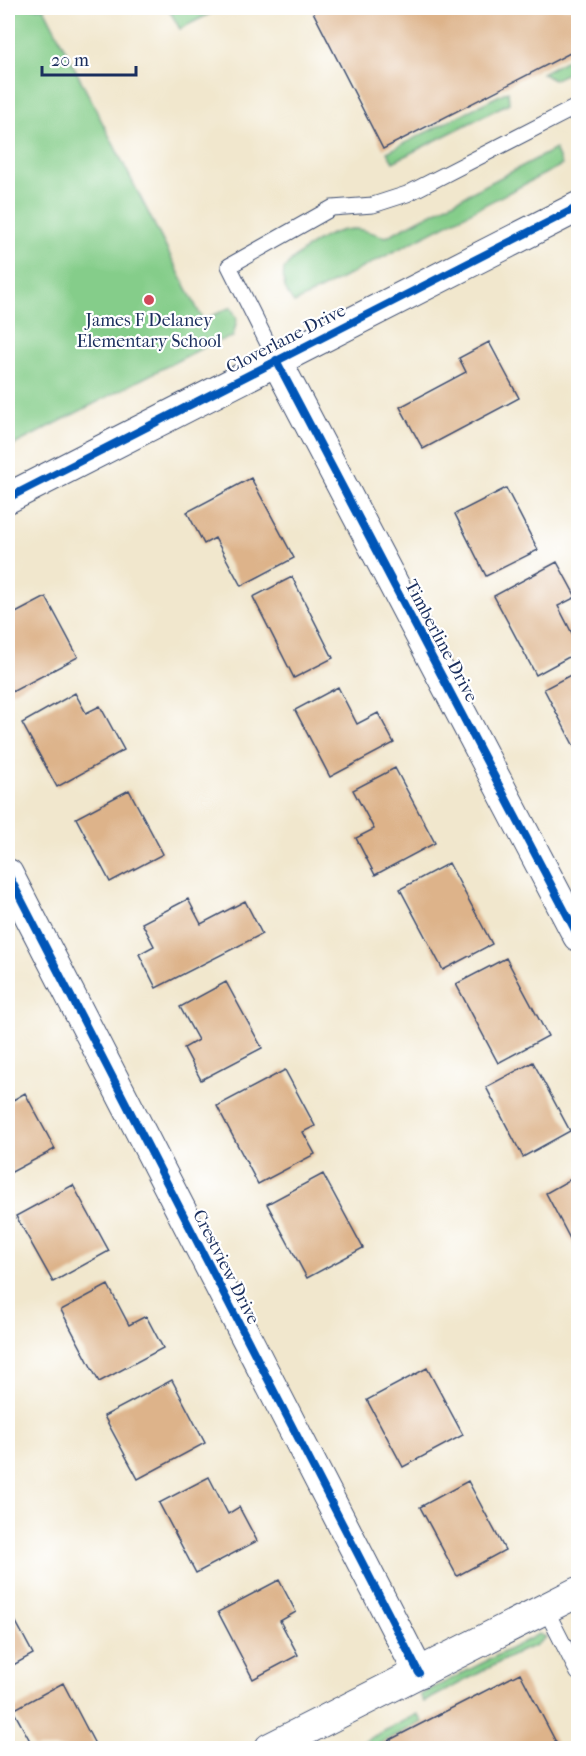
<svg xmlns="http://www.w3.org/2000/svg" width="586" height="1756" font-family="'IM FELL French Canon',serif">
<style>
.green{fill:#85cd8a;stroke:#507e74;stroke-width:1.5}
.building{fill:#ddb38a}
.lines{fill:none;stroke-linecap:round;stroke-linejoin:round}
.service-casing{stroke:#3b4b6f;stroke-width:17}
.minor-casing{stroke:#3b4b6f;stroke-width:32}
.service{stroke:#fff;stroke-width:15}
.minor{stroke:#fff;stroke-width:30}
.cycleway-casing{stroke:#fff;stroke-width:11}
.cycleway{stroke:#0057b8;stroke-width:8}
.poi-dot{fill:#d1495b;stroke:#fff;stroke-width:2}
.labels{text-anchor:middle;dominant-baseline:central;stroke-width:4.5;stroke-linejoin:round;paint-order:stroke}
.poi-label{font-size:18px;fill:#1b2f5e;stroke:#fff}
.street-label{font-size:18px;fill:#1b2f5e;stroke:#fff}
</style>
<rect width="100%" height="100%" fill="#fff"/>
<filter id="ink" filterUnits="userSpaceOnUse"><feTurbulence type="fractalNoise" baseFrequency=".0167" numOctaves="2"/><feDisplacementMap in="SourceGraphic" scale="12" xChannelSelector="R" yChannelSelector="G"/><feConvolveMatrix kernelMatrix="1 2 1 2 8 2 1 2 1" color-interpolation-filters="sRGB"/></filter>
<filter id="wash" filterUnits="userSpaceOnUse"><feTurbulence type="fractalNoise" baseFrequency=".008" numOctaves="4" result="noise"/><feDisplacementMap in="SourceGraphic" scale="24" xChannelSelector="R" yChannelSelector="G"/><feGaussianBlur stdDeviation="1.35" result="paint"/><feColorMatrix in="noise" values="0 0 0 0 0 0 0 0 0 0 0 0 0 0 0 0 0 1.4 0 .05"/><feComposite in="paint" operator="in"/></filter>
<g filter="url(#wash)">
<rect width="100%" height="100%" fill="#f1e7cd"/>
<!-- green -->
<path class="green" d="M8 8H44L203 320 231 307 237 319 233 337 212 343 8 448Z
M168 8H221L180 29Z
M578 54V68L553 80 542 73Z
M508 91 509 103 393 162 387 152Z
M555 149 562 165 294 303C285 292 282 283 284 269 300 251 327 230 353 229 364 229 375 234 386 237Z
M539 1634 546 1637 536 1645 521 1651 424 1702 420 1695Z
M417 1714 422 1722 371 1748H351Z"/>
<g id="blocks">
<!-- building -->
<path class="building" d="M311 8H578V49L383 149Z
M489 342 519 398 423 449 400 407 466 372 459 358Z
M251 478 294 558 241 586 215 538 204 544 187 512Z
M506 488 538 550 486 576 455 514Z
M557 562 576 597 558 606 578 645V652L536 675 494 596Z
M292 577 333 658 294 678 253 597Z
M46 597 78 657 10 693 8 688V617Z
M578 671V754L544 689Z
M338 687 357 724 378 713 394 743 330 777 295 710Z
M75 693 86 713 100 706 124 750 57 787 22 723Z
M395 768 435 843 375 875 356 838 374 829 353 790Z
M129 790 163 854 110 882 76 818Z
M449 863 492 944 443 970 400 889Z
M188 899 201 924 245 901 262 934 156 988 139 954 154 946 142 923Z
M506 958 548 1036 498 1063 456 984Z
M226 982 262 1048 201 1080 184 1048 198 1040 180 1007Z
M533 1062 570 1131 523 1157 486 1087Z
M285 1070 315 1126 303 1132 315 1154 258 1184 217 1106Z
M25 1093 55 1149 8 1174V1103Z
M323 1174 363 1248 307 1278 267 1204Z
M578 1175V1254L546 1193Z
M73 1185 109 1251 53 1282 16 1216Z
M108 1285 129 1325 146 1316 163 1348 99 1382 61 1310Z
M427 1368 463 1435 403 1467 367 1400Z
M172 1380 205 1443 138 1479 104 1416Z
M209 1477 228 1514 239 1507 257 1541 196 1573 159 1503Z
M468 1481 505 1550 457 1576 420 1507Z
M279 1580 296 1612 280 1621 298 1655 253 1679 218 1612Z
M8 1607 33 1654 8 1668Z
M520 1673 559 1748H374Z
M63 1683 97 1748H34L13 1710Z"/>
</g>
</g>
<g filter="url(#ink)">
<use href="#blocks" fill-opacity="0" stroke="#3b4b6f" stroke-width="1.5"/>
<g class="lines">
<!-- service casing -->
<g class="service-casing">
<path id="service" d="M276 360 229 266 332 208 373 205 407 194 578 106
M545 1608 578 1673"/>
</g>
<!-- minor casing -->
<g class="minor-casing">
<path id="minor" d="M276 360 578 936
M8 498 578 207
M8 874 419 1673
M270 1748 578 1592"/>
</g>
<!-- service -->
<use href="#service" class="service"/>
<!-- minor -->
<use href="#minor" class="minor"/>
<!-- cycleway casing -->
<g class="cycleway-casing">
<path id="cycleway" d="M276 360 578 936
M8 498 578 207
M8 874 419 1673"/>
</g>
<!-- cycleway -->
<use href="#cycleway" class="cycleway"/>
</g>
</g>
<!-- markers -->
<circle class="poi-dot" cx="149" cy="300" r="6"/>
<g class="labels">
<!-- poi labels -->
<g class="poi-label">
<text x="149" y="320">James F Delaney<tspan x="149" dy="21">Elementary School</tspan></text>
</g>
<!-- street labels -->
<g class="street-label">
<text transform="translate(286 339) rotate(-27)">Cloverlane Drive</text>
<text transform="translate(441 641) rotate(62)">Timberline Drive</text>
<text transform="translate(226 1267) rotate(63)">Crestview Drive</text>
</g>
</g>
<!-- margin -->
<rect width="586" height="1756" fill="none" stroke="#fff" stroke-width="30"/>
<!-- scale -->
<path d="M42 66v9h94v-9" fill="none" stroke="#1b2f5e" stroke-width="3"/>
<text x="51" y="66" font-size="18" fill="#1b2f5e" stroke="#ffffff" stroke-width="4.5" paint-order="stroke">20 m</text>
</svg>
